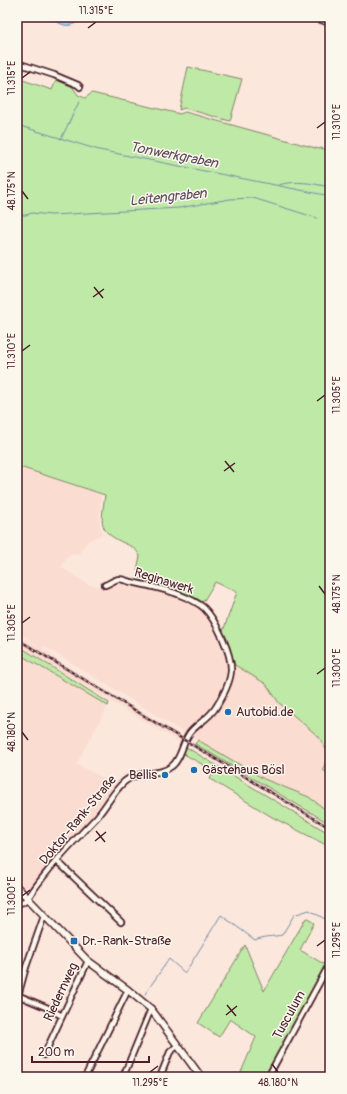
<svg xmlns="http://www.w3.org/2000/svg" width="347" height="1094" font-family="Pangolin,sans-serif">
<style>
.built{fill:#fbdcd1}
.green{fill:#bee9a6;stroke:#848468}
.water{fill:#95d5f7;stroke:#778ca5}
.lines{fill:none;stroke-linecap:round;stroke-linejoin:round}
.stream{stroke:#778ca5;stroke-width:1}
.street-casing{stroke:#4a1f2b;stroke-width:8}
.secondary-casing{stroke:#4a1f2b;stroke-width:9}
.street{stroke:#fbf7ec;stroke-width:4.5}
.secondary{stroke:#fbf7ec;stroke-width:6}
.rail-casing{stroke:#4a1f2b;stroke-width:2.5}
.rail{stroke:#fbf7ec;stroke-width:1;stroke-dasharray:3;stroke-linecap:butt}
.ticks{fill:none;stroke:#4a1f2b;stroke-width:1.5}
.poi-dot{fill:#1f6fb2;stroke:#fbf7ec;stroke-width:1.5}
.labels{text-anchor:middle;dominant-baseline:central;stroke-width:3;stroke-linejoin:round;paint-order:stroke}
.street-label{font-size:13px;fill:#4a1f2b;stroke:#fbf7ec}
.poi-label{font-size:13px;fill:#4a1f2b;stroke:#fbf7ec;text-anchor:start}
.water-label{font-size:14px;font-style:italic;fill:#5d4c5e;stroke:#fbf7ec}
.neatline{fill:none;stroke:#4a1f2b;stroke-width:1.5}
.ticks-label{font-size:10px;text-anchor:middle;fill:#4a1f2b}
</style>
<rect width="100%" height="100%" fill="#fbe7dc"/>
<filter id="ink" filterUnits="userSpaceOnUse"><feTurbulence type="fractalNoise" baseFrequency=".025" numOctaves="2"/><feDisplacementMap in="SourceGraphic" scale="8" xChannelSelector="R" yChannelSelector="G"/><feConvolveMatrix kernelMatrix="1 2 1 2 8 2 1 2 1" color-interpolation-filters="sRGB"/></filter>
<g filter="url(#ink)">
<!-- built -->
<path class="built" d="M17 466 101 495 99 520 100 527 103 534 89 540 78 554 69 555 61 567 89 585 107 587 118 582 148 588 191 602 202 610 209 619 227 661 266 684 279 703 319 737 328 753 323 770 330 775V813L309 797 264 779 185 733 44 646 43 649 50 653 51 657 184 737 181 743 17 645V635L38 645 17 632Z
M17 653 108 706 76 764 117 785 29 892 17 880Z"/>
<!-- green -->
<path class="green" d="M188 67 242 79 230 121 184 108 179 110Z
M17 78 52 90 57 78 69 82 78 95 85 98 92 93 180 114 185 112 319 149 321 148 330 151V775L323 770 328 753 319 737 279 703 266 684 235 665 222 634 237 592 215 582 203 602 142 581 137 570 140 556C136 549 133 547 126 544 97 531 101 524 105 495L17 466Z
M17 645 109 703 108 706 17 653Z
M198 740 264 779 309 797 330 813V824L195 744Z
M186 747 330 834V847L272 817 210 779 214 771 182 753Z
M306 918 314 923 300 950 327 966 266 1077H239L256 1037 230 1019 219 1037 198 1023 245 945 264 991Z"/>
<!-- water -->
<path class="water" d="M48 17H83C69 31 63 25 48 17Z"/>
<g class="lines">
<!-- stream -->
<path class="stream" d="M329 17H330
M17 125 99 150 330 196
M61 139 79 102
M278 185C297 180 310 183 330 187
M17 215H26L32 213 51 215 179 208 230 199 253 198 317 218
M145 994 169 959 185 973 221 915 255 940C264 936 272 937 282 935L294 915 309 910 325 919 330 917"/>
<!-- street casing -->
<g class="street-casing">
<path id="street" d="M312 17 330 23
M17 63 54 75 78 85 80 87
M57 861 121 922
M17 904 23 902 28 898C47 869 72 843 96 818 106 807 113 792 124 782 137 770 159 777 172 766 181 759 182 744 189 734 196 724 209 719 216 707 223 696 230 684 231 671 232 654 216 620 204 608 195 600 185 597 175 593 160 588 145 585 131 582 127 581 122 579 119 579 115 579 109 584 105 585
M17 995 48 1008 62 1016
M18 996 26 967 44 916
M44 1055 88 961
M85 1077 128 990
M123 1077 151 1009
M160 1077 170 1052 177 1046
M268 1077 330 963"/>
</g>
<!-- secondary casing -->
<g class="secondary-casing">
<path id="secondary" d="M17 887 88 961 128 990 151 1009 201 1077"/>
</g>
<!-- street -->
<use href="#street" class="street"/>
<!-- secondary -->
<use href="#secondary" class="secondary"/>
<!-- rail casing -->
<g class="rail-casing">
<path id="rail" d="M17 639 330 828"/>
</g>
<!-- rail -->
<use href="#rail" class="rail"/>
</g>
</g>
<!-- ticks -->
<path class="ticks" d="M88 28 96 22M22 78 30 72M317 128 325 122M22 191 28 199M94 287 103 298M93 297 104 289M22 351 30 345M317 401 325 395M225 461 234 472M224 471 235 463M319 586 325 594M22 623 30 617M317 674 325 668M22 732 28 740M96 831 105 842M95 841 106 832M22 896 30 890M317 946 325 940M227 1005 236 1016M226 1015 237 1006M272 1064 278 1072M150 1072 158 1066"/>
<!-- markers -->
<g class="poi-dot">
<circle cx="228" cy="712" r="4"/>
<circle cx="194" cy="770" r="4"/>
<circle cx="165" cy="775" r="4"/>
<rect x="70" y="937" width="8" height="8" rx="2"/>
</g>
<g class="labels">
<!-- street labels -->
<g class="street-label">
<text transform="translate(164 581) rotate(17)">Reginawerk</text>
<text transform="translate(78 820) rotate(-50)">Doktor-Rank-Straße</text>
<text transform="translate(61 992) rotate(-65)">Riedernweg</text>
<text transform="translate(289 1015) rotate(-61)">Tusculum</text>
</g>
<!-- poi labels -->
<g class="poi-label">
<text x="236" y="712">Autobid.de</text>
<text x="202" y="770">Gästehaus Bösl</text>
<text x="157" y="775" text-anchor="end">Bellis</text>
<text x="82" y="941">Dr.-Rank-Straße</text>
</g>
<!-- water labels -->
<g class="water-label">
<text transform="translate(174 155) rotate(11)">Tonwerkgraben</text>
<text transform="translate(168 197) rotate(-6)">Leitengraben</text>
</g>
</g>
<!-- margin -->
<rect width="347" height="1094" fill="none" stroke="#fbf7ec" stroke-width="44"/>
<!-- scale -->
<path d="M32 1056v6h117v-6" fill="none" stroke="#4a1f2b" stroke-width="2"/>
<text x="38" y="1056" font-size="12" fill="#4a1f2b" stroke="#fbf7ec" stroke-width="3" paint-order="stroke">200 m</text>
<rect x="22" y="22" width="303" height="1050" class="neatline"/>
<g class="ticks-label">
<text x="96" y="14">11.315°E</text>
<text transform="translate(11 78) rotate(-90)" y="4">11.315°E</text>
<text transform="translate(336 122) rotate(-90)" y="4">11.310°E</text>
<text transform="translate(11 191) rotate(-90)" y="4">48.175°N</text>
<text transform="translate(11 351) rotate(-90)" y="4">11.310°E</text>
<text transform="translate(336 395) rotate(-90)" y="4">11.305°E</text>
<text transform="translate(336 594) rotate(-90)" y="4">48.175°N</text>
<text transform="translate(11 623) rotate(-90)" y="4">11.305°E</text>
<text transform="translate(336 668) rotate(-90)" y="4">11.300°E</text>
<text transform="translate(11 732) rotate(-90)" y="4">48.180°N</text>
<text transform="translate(11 896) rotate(-90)" y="4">11.300°E</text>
<text transform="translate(336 940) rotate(-90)" y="4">11.295°E</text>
<text x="150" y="1086">11.295°E</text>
<text x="278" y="1086">48.180°N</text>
</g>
</svg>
